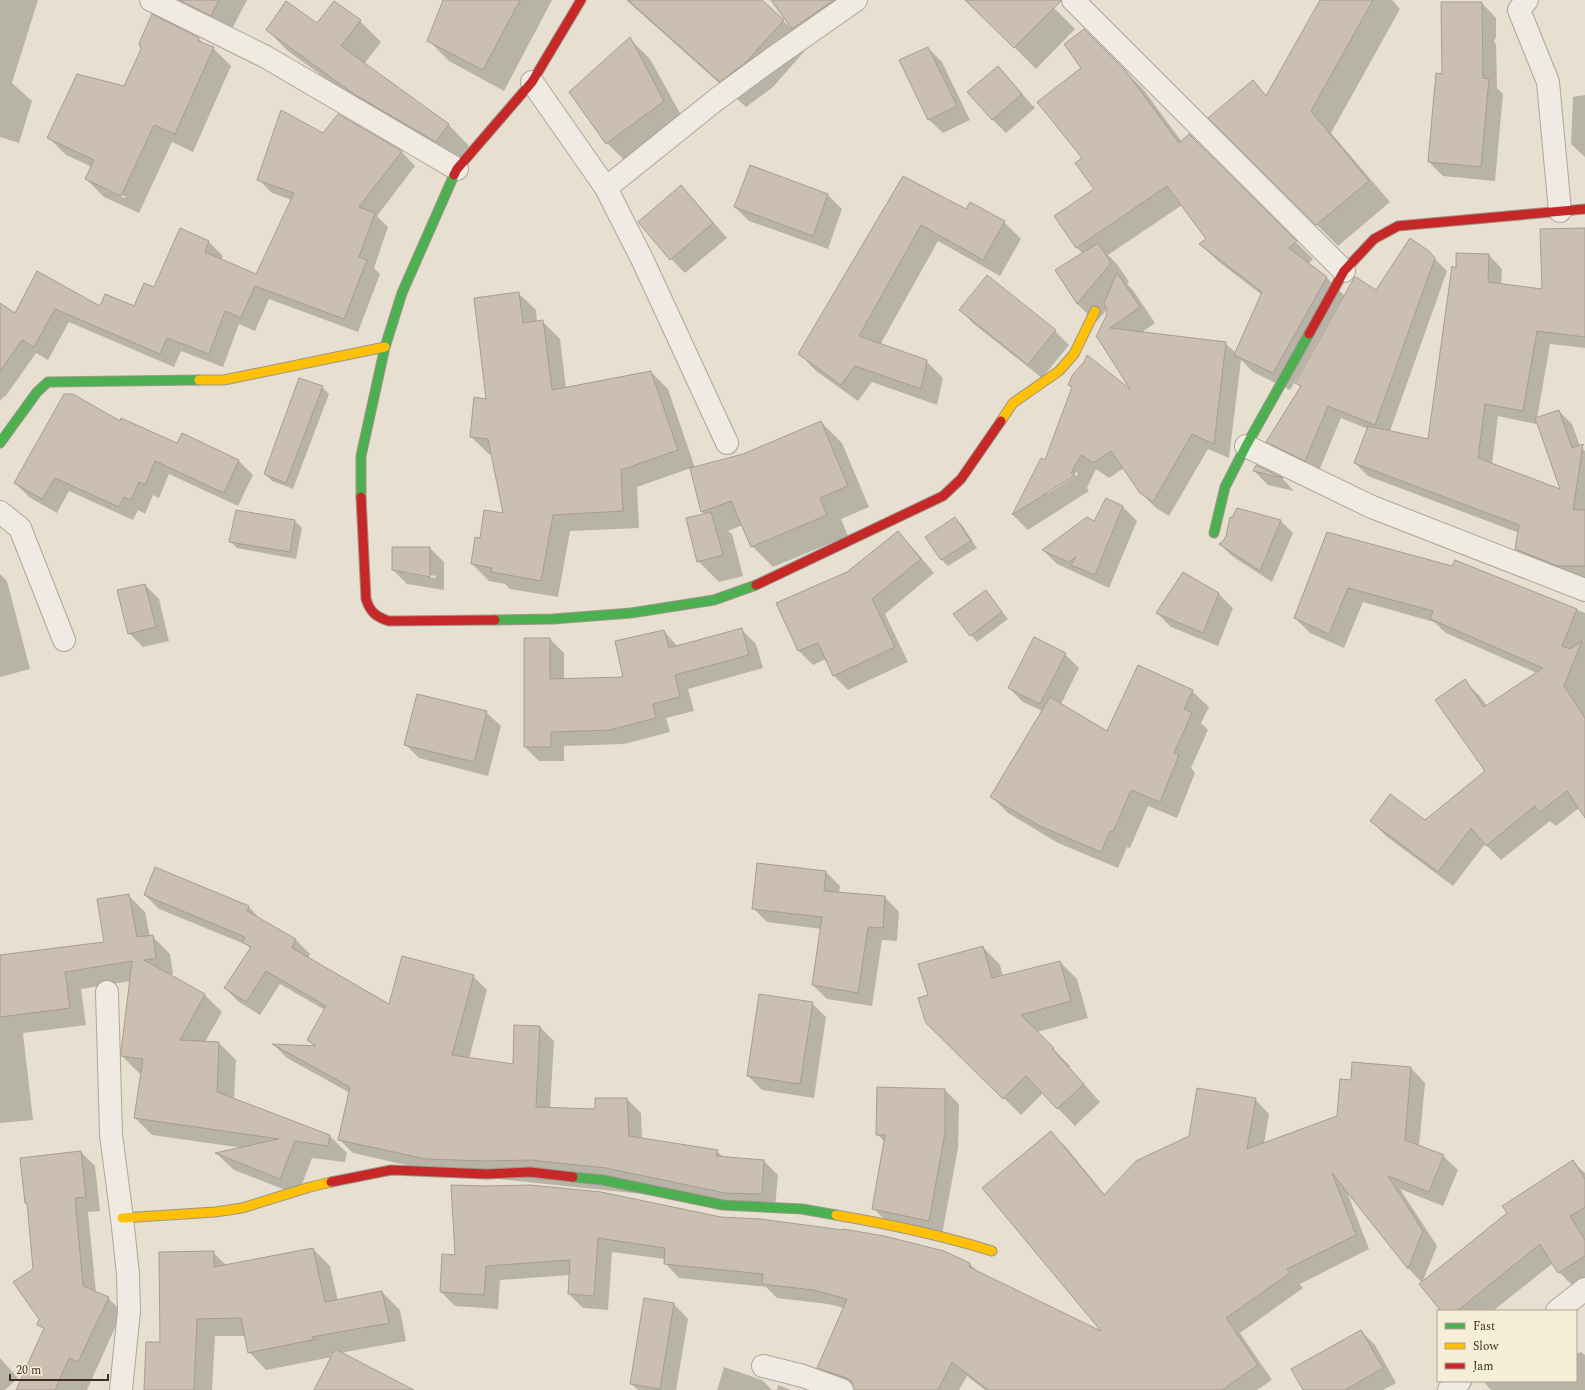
<svg xmlns="http://www.w3.org/2000/svg" width="1585" height="1390" font-family="Spectral,serif">
<style>
.shadow{fill:#0003;fill-rule:evenodd}
.building{fill:#cbbfb2;stroke:#a89c90}
.lines{fill:none;stroke-linecap:round;stroke-linejoin:round}
.street-casing{stroke:#ada599;stroke-width:24}
.fast-casing{stroke:#9c958a;stroke-width:11}
.slow-casing{stroke:#9c958a;stroke-width:11}
.jam-casing{stroke:#9c958a;stroke-width:11}
.street{stroke:#efebe3;stroke-width:22}
.fast{stroke:#4caf50;stroke-width:9}
.slow{stroke:#ffc107;stroke-width:9}
.jam{stroke:#c62828;stroke-width:9}
</style>
<rect width="100%" height="100%" fill="#e7e0d1"/>
<!-- shadow -->
<path class="shadow" d="M0 0H38L12 83 32 101 19 143 0 137Z
M171 0H247L230 33Z
M444 0H552L504 91 449 61 428 40Z
M626 0H760L791 28 788 0H849L806 43 809 46 773 87 746 107Z
M967 0H1046L1075 29 1036 69Z
M1321 0H1392L1400 9 1331 133 1390 202 1338 246 1210 118 1252 82 1267 97Z
M1442 3H1482L1496 18V37L1494 42 1496 44 1497 88 1503 94 1495 181 1443 176 1429 162 1443 75Z
M152 16 199 39 205 45 213 48 231 66 193 152 172 142 139 213 104 197 86 179 92 167 66 155 48 137 125 87 142 49ZM107 188 126 197 125 198 107 190Z
M360 21 381 42 364 64 449 125 469 146 457 162 376 115 288 51 267 30Z
M1084 30 1143 89 1182 142 1189 135 1313 259 1308 264 1326 277 1344 295 1290 390 1253 372 1241 360 1229 458 1208 449 1169 516 1156 508 1140 492 1124 468 1109 478 1096 469 1087 488 1089 491 1028 530 1013 515 1041 459 1046 462 1073 388 1069 385 1133 393 1101 341 1109 307 1096 322 1077 304 1056 270 1083 254 1076 247 1096 189 1084 158 1083 68ZM1182 205 1207 239 1200 244 1218 261 1262 295 1236 353 1225 343 1141 333 1155 323 1133 290 1127 284 1129 282 1117 264 1108 255ZM1077 472 1078 474 1047 494V492Z
M629 38 650 59 685 122 628 164 607 143Z
M928 48 942 62 970 120 943 133 928 119Z
M998 67 1035 108 1006 133 992 119Z
M1585 95V157L1571 144 1573 97Z
M338 115 402 152 415 166 377 216 388 227 374 268 380 274 358 332 269 299 255 331 239 324 223 367 181 351 174 367 69 322 48 360 36 353 5 397 4 396 0 401V304L15 315 38 273 101 307H134L154 288 180 230 209 242 223 256 221 260 256 275 292 200 272 193 258 179 323 134Z
M750 166 828 195 842 209 828 249 749 221 735 207Z
M903 178 966 210 1004 222 1021 239 1000 276 938 241 880 345 926 361 943 378 937 405 872 382 858 401 816 371 800 354Z
M681 187 695 201 727 238 685 273 671 259Z
M1585 229V348L1550 344 1537 419 1559 411 1572 424 1580 446 1585 451V579L1530 563 1516 549 1519 533 1368 476 1355 463 1368 429 1341 418 1318 473 1280 455 1268 442 1301 388 1297 383 1376 292 1428 252 1447 271 1390 431 1429 440 1457 270 1489 255 1502 269 1501 284 1543 290ZM1498 416 1536 424V420L1562 490 1492 464Z
M518 293 536 310 537 322H543L560 339 566 388 651 372 668 389 695 468 744 455 821 422 842 443 869 507 841 519 848 536 773 567 752 546 743 525 728 531 732 534 743 576 719 582 698 561 705 514 702 512 691 468 637 487 639 528 570 531 558 597 510 589 505 584 489 581 472 564 481 539 504 514 492 455 489 454 471 437 488 400Z
M960 310 1055 331 1069 345 1042 378 974 324Z
M322 387 329 394 293 489 272 481 265 474Z
M120 422 178 444 182 435 239 461 253 475 238 506 169 474 159 498 153 495 145 514 138 510 133 520 69 491 57 513 29 497 15 483Z
M1257 466 1282 478 1294 491 1268 485 1254 471Z
M1106 499 1123 507 1137 521 1109 588 1057 564 1043 550 1094 523Z
M955 519 962 525 977 548 948 566 942 560 927 537Z
M1280 520 1293 533 1272 582 1232 556 1220 544 1227 536Z
M295 521 302 528 296 559 237 548 230 541Z
M898 533 912 547 934 573 885 614 908 662 848 690 834 676 826 659 813 665 799 651 778 603 848 573Z
M1328 533 1453 567 1456 561 1585 613V817L1579 808 1556 826 1550 821 1501 860 1485 844 1453 886 1386 836 1371 821H1425L1487 771 1464 681 1479 695 1487 706 1537 673 1446 633 1434 622 1363 602 1344 648 1310 633 1295 618Z
M430 548 444 562V590L407 584 393 570ZM405 571 436 576 435 578 405 573Z
M1183 573 1219 594 1233 608 1218 646 1171 627 1157 613Z
M0 574 7 581 30 669 0 677Z
M145 585 159 599 169 641 143 647 129 633Z
M986 592 1008 619 977 642 971 635Z
M742 630 756 644 763 668 688 689 694 711 666 718 670 732 624 744 564 746V761H539L525 747 550 639 564 653V680L625 678 664 631 678 647Z
M1065 654 1079 668 1061 704 1108 732 1192 691 1209 707 1201 723 1208 730 1191 768 1195 773 1177 818 1148 806 1130 848 1127 847 1118 868 1058 843 1008 813 991 796 1042 711 1023 702 1009 688Z
M486 712 501 726 488 776 419 758 405 744Z
M826 872 840 886 839 894 885 897 899 912 897 941 882 940 872 1006 827 999 813 985 822 929 767 922 753 908Z
M128 895 145 912 150 937H153L170 954 173 974 169 975 205 995 222 1012 205 1042 219 1043 236 1060 234 1099 330 1136 347 1153 345 1162 312 1158 298 1195 234 1170 217 1154 243 1148 152 1135 135 1118 142 1073H139L122 1056 131 981 81 989 86 1025 23 1033 33 1120 0 1123V956L106 942Z
M145 895 248 906 262 921 296 940 310 954 308 958 390 1005 473 976 487 990 469 1059 514 1066 540 1027 554 1041 550 1109 596 1110 627 1099 641 1113 642 1139 717 1151 724 1158 764 1161 778 1175 775 1208 441 1173 353 1153 339 1139 350 1093 287 1058 274 1045 315 1047 308 1040 325 1010 280 984 260 1015 239 1002 225 988 251 949 247 945 159 909Z
M983 947 1000 965 1003 976 1060 962 1077 979 1088 1018 1037 1032 1070 1066 1069 1067 1100 1102 1075 1126 1043 1093 1021 1115 927 1023 929 995Z
M812 1003 826 1017 814 1098 762 1090 748 1076Z
M1411 1068 1425 1083 1419 1147 1443 1156 1458 1170 1443 1206 1400 1189 1437 1246 1422 1283 1409 1269 1347 1192 1369 1249 1300 1284 1303 1288 1240 1333 1272 1380 1257 1390H985L967 1376 959 1390H855L832 1382 818 1367 844 1308 828 1304 777 1298 766 1287 679 1278 665 1263V1259L612 1252 608 1310 583 1308 569 1294 570 1275 500 1280 498 1309 455 1306 441 1292 456 1256 720 1218 943 1251 970 1264 979 1273 1105 1334 1051 1133 1066 1147 1105 1195 1190 1136 1255 1099 1269 1114 1264 1144 1338 1117 1351 1082Z
M945 1090 959 1104 958 1148 942 1235 887 1222 873 1208 885 1142 877 1134Z
M81 1152 95 1166 100 1211 88 1212 96 1293 108 1298 122 1312 87 1390H18L47 1325 34 1269 28 1205 26 1203Z
M1573 1162 1585 1173V1282L1575 1288 1559 1272 1553 1263 1493 1311H1442Z
M313 1249 330 1266 338 1301 382 1292 400 1310 406 1341 340 1353 402 1390H315L334 1354H330L332 1357 266 1370 249 1352 245 1336H215L212 1390H145L161 1343 213 1252 227 1266Z
M645 1300 674 1304 688 1319 676 1390H638L631 1384Z
M1361 1331 1375 1345 1396 1383 1383 1390H1304Z
M1581 1352 1585 1355V1390H1491L1483 1381H1576V1354Z
M0 1358 18 1378 5 1390H0Z
M724 1367 762 1380 772 1390H717Z
M778 1385 791 1390H777Z"/>
<!-- building -->
<path class="building" d="M179 0H219L211 16Z
M443 0H520L483 70 427 41Z
M628 0H762L784 20 747 61 720 82Z
M771 0H834L792 29Z
M965 0H1061V1L1014 48Z
M1320 0H1373L1311 111 1369 181 1316 225 1208 118 1253 80 1266 96Z
M286 1 317 23 334 1 361 20 341 46 449 124 436 142 354 94 266 30Z
M1441 2H1482L1483 78 1489 79 1481 167 1428 162 1436 73 1442 74Z
M152 14 199 38 198 41 214 47 175 134 154 125 121 196 85 179 94 160 47 138 77 74 124 86 141 49 139 43Z
M1084 29 1125 70 1179 143 1189 134 1297 241 1289 248 1327 277 1273 373 1234 355 1262 292 1199 244 1206 239 1167 186 1076 248 1054 216 1094 189 1075 163 1082 158 1037 102 1081 68 1064 44Z
M630 37 664 101 606 144 569 92Z
M928 47 957 106 928 120 899 60Z
M998 66 1022 94 992 120 967 92Z
M281 110 323 133 338 114 402 151 359 207 375 213 359 257 367 260 344 319 255 286 241 318 225 311 209 354 167 338 160 354 55 309 34 347 22 340 0 371V303L15 313 37 271 100 306 105 294 134 306 144 283 154 287 180 228 209 241 205 252 256 274 294 193 257 180Z
M750 165 828 194 813 236 734 207Z
M903 176 966 209 970 202 1005 221 983 260 921 225 859 336 927 360 921 389 855 366 841 385 798 354Z
M681 185 713 223 670 260 638 222Z
M1585 228V337L1537 331 1523 411 1485 404 1478 458 1560 489 1535 418 1559 410 1572 448 1583 444 1573 510H1585V566H1558L1515 549 1519 525 1354 463 1368 426 1428 439 1452 266 1456 268V253L1489 254 1488 282 1542 289 1540 229Z
M1410 238 1429 251 1435 258 1375 425 1328 406 1305 461 1266 442 1301 386 1295 383 1354 278 1356 277 1376 290Z
M1098 243 1111 263 1077 304 1055 270Z
M1117 273 1140 307 1110 328 1226 342 1214 444 1192 434 1153 502 1140 493 1111 451 1093 463 1081 455 1071 473 1075 475 1012 515 1041 458 1045 460 1072 387 1068 385 1073 374 1084 362 1087 355 1130 389 1097 337H1096L1106 316 1107 310 1104 303Z
M987 275 1056 330 1028 365 959 310Z
M519 292 523 323 543 320 552 390 651 371 678 450 621 470 623 511 553 515 541 581 491 572 492 568 471 564 475 537 480 538 484 510 503 513 488 439 470 437 474 397 486 399 474 298Z
M299 378 323 386 286 483 264 474Z
M64 394H73L120 421 121 418 177 443 182 433 239 460 224 493 155 461 145 485 139 482 131 500 124 497 119 507 55 478 42 499 14 483Z
M821 421 848 486 820 498 827 515 751 547 731 501 701 512 690 468 743 454Z
M1256 465 1283 478 1253 471Z
M1106 498 1123 506 1095 575 1071 565 1076 557 1068 562 1042 550 1087 517 1094 521Z
M1237 508 1281 520 1260 571 1219 544 1223 541 1226 536 1230 517 1232 518Z
M236 510 295 520 290 552 229 542Z
M711 512 723 555 697 562 686 518Z
M955 517 971 541 941 560 925 537Z
M898 531 921 559 872 599 895 647 833 676 818 643 798 651 776 603 847 572Z
M1327 532 1452 566 1455 560 1577 609 1562 646 1570 649 1582 641 1564 686 1585 718V818L1567 791 1540 812 1535 806 1486 846 1471 828 1438 872 1370 821 1390 794 1425 820 1485 771 1435 700 1465 679 1484 707 1543 668 1430 619 1433 611 1348 588 1329 634 1294 618Z
M392 547H430V577L392 570Z
M1183 572 1219 593 1203 633 1156 613Z
M145 584 156 627 128 634 117 590Z
M986 590 1002 612 970 636 953 614Z
M742 628 749 655 675 675 680 697 653 704 656 718 610 730 551 732V747H524V638H550V679L623 677 615 641 664 630 669 648Z
M1034 637 1066 653 1040 704 1008 688Z
M1138 665 1193 690 1184 709 1192 713 1174 753 1179 755 1160 802 1131 790 1113 832 1110 831 1101 852 1040 826 990 797 1050 697 1107 731Z
M417 694 487 711 474 762 404 745Z
M757 863 826 871 824 891 885 896 883 928 868 927 858 993 812 985 822 917 752 909Z
M155 867 249 906 247 911 296 939 292 948 389 1004 402 956 474 975 452 1055 513 1064 514 1025 540 1026 536 1107 595 1109V1098H627L629 1136 718 1150 716 1156 764 1160 762 1194 725 1193 606 1168 531 1160 486 1161 426 1159 338 1140 350 1087 272 1044 316 1046 307 1040 326 1006 266 971 246 1002 224 988 251 947 242 942 245 937 144 895Z
M129 894 137 937 153 935 156 958 144 960 205 994 180 1040 219 1042 217 1092 330 1135 328 1146 295 1141 280 1179 215 1153 279 1139 134 1118 143 1059 121 1056V1052L132 961 65 972 70 1008 0 1017V955L104 942 97 899Z
M983 946 992 978 1060 961 1071 1001 1021 1015 1054 1048 1052 1049 1084 1084 1057 1109 1026 1076 1003 1099 926 1023 918 998 928 995 918 964Z
M759 994 813 1002 800 1084 747 1076Z
M1352 1062 1411 1067 1405 1140 1444 1155 1429 1192 1388 1176 1423 1231 1408 1269 1332 1173 1356 1235 1287 1269 1290 1273 1226 1318 1258 1365 1222 1390H988L952 1362 938 1390H854L852 1382 847 1378 817 1368 847 1299 813 1290 762 1284 763 1274 664 1264 665 1248 598 1238 594 1296 568 1294 570 1260 486 1266 484 1295 440 1292 442 1254 455 1255 451 1185 487 1186 530 1185 601 1192 721 1217 760 1219 843 1230V1229L884 1236 944 1251 970 1263 969 1267 1101 1331 982 1188 1051 1131 1104 1195 1136 1161 1189 1136 1197 1088 1256 1098 1247 1149 1337 1116 1340 1079 1351 1080Z
M877 1087 945 1089V1133L929 1221 872 1209 885 1135H876Z
M81 1151 86 1197 75 1198 83 1286 109 1297 78 1362 69 1358 55 1390H16L44 1328 37 1325 39 1319 13 1282 33 1269 27 1203H25L20 1158Z
M1573 1160 1585 1179V1207L1570 1216 1585 1240V1256L1558 1273 1540 1244 1457 1311H1441L1419 1284 1507 1213 1502 1206Z
M313 1248 325 1302 382 1291 389 1323 312 1337 316 1339 248 1353 241 1318 197 1319 194 1390H144L146 1342H160L159 1252 214 1251V1267Z
M644 1298 674 1303 660 1389 630 1384Z
M1361 1330 1383 1368 1345 1390H1303L1291 1369Z
M335 1349 414 1390H314Z"/>
<g class="lines">
<!-- street casing -->
<g class="street-casing">
<path id="street" d="M151 0 266 57 457 169
M1073 0 1344 271
M1527 0 1519 10 1548 82 1560 211
M532 82 606 188 643 261 727 443
M606 188 717 99 773 58 856 0
M1246 446 1372 507 1585 590
M0 512 20 528 64 640
M107 992 111 1135 122 1218 128 1274 129 1311 121 1390
M1557 1311 1585 1289
M763 1366 803 1376 842 1390
M1449 1390 1460 1381"/>
</g>
<!-- fast casing -->
<g class="fast-casing">
<path id="fast" d="M0 443 37 392 48 382 199 380
M361 497V456L385 347 402 293 454 175
M1214 533 1225 487 1246 446 1309 334
M495 620 553 619 631 613 714 600 756 585
M573 1177 603 1180 723 1205 802 1209 836 1215"/>
</g>
<!-- slow casing -->
<g class="slow-casing">
<path id="slow" d="M199 380H224L385 347
M1001 421 1013 403 1059 371 1074 354 1095 311
M836 1215C888 1224 941 1235 992 1251
M122 1218 215 1212 242 1208 310 1187 331 1182"/>
</g>
<!-- jam casing -->
<g class="jam-casing">
<path id="jam" d="M454 175 457 169 532 82 581 0
M1309 334 1344 271 1374 239 1398 226 1585 209
M361 497 366 599C370 612 376 617 389 621L495 620
M756 585 943 496 961 479 1001 421
M331 1182 391 1170 486 1174 530 1172 573 1177"/>
</g>
<!-- street -->
<use href="#street" class="street"/>
<!-- fast -->
<use href="#fast" class="fast"/>
<!-- slow -->
<use href="#slow" class="slow"/>
<!-- jam -->
<use href="#jam" class="jam"/>
</g>
<!-- legend -->
<rect x="1437" y="1310" width="140" height="72" fill="#f7eed8" stroke="#ada18e"/>
<rect x="1445" y="1323" width="20" height="6" fill="#4caf50" stroke="#ada18e"/>
<text x="1473" y="1330" font-size="12" fill="#3d2e20">Fast</text>
<rect x="1445" y="1343" width="20" height="6" fill="#ffc107" stroke="#ada18e"/>
<text x="1473" y="1350" font-size="12" fill="#3d2e20">Slow</text>
<rect x="1445" y="1363" width="20" height="6" fill="#c62828" stroke="#ada18e"/>
<text x="1473" y="1370" font-size="12" fill="#3d2e20">Jam</text>
<!-- scale -->
<path d="M10 1374v6h98v-6" fill="none" stroke="#3d2e20" stroke-width="2"/>
<text x="16" y="1374" font-size="12" fill="#3d2e20" stroke="#f7eed8" stroke-width="3" paint-order="stroke">20 m</text>
</svg>
